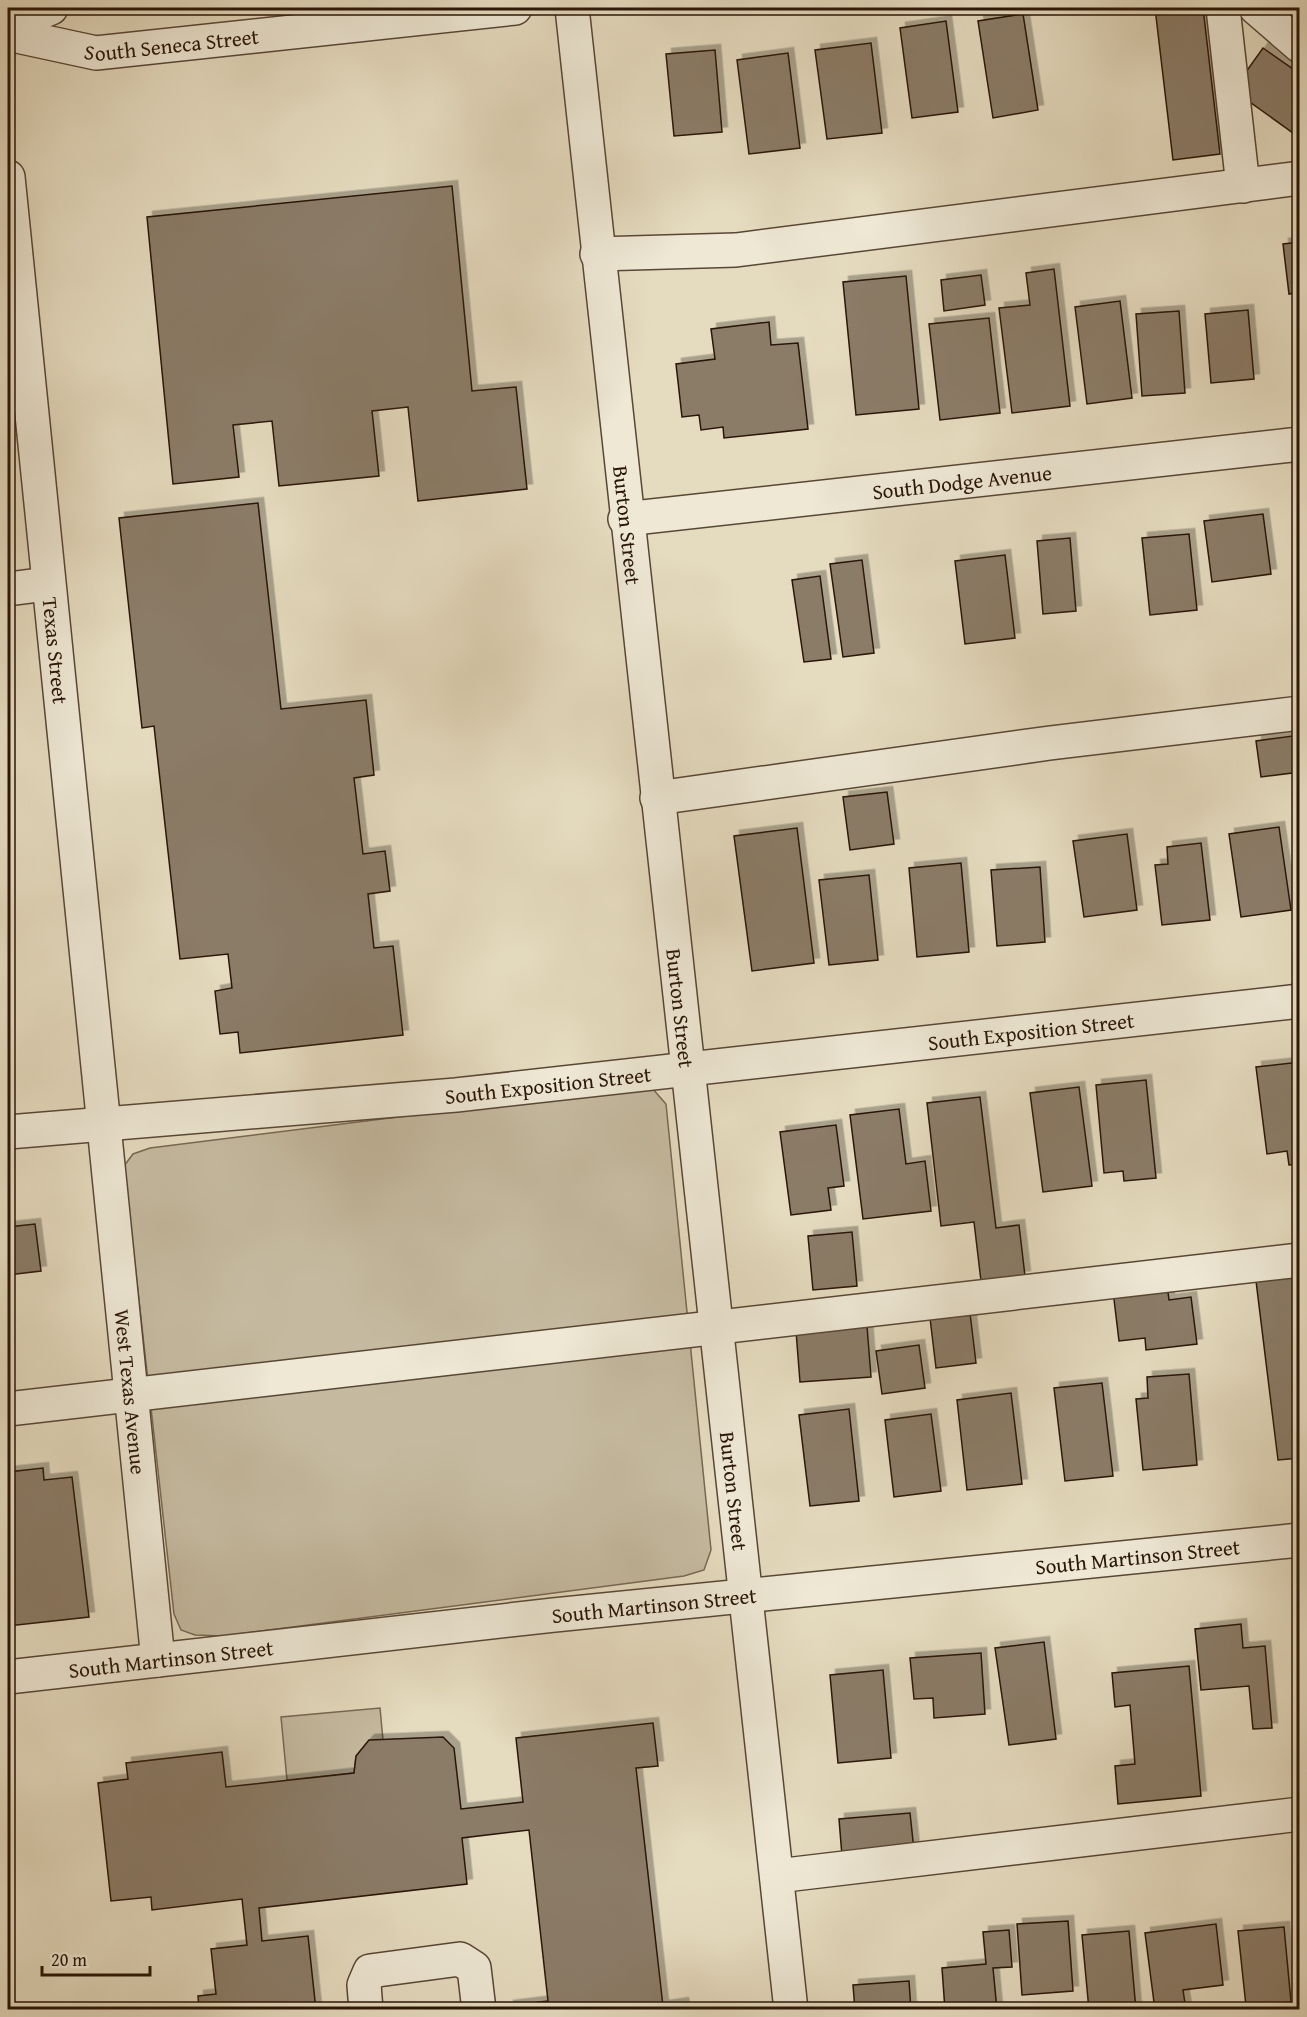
<svg xmlns="http://www.w3.org/2000/svg" width="1307" height="2017" font-family="'Gentium Book Plus',serif">
<style>
.green{fill:#c5baa0;stroke:#776854;stroke-width:1.5}
.building{fill:#8b7c67;stroke:#291607;stroke-width:1.5;filter:url(#shadow)}
.lines{fill:none;stroke-linecap:round;stroke-linejoin:round}
.minor-casing{stroke:#584735;stroke-width:36}
.minor{stroke:#eee8d5;stroke-width:33}
.labels{text-anchor:middle;dominant-baseline:central;stroke-width:4.5;stroke-linejoin:round;paint-order:stroke}
.street-label{font-size:21px;fill:#291607;stroke:#eee8d5}
</style>
<defs>
<filter id="shadow"><feDropShadow dx="5.5" dy="-5.5" stdDeviation="0" flood-color="#0004"/></filter>
</defs>
<rect width="100%" height="100%" fill="#e5dbbf"/>
<filter id="stains"><feTurbulence type="fractalNoise" baseFrequency=".00333" numOctaves="4"/><feColorMatrix values="0 0 0 0 .2 0 0 0 0 .09 0 0 0 0 .02 0 0 0 .5 -.17"/></filter>
<radialGradient id="worn" r=".72"><stop offset=".6" stop-color="#630" stop-opacity="0"/><stop offset="1" stop-color="#630" stop-opacity=".3"/></radialGradient>
<!-- green -->
<path class="green" d="M629 1088H652L666 1104 711 1550 704 1570 684 1576 223 1636 195 1635 181 1630 174 1614 124 1166 133 1154 150 1148Z
M380 1708 383 1740 369 1741 356 1756 354 1773 287 1780 281 1717Z"/>
<!-- building -->
<path class="building" d="M1155 8H1203L1220 154 1173 160Z
M1275 8H1300V33Z
M1023 14 1038 110 993 118 978 21Z
M946 21 958 112 912 118 900 28Z
M871 43 882 133 827 139 815 50Z
M1263 48 1300 74V138L1233 90Z
M715 50 722 132 674 136 666 54Z
M788 53 800 148 749 154 737 60Z
M452 186 472 391 516 387 527 489 418 501 408 407 372 411 379 476 279 486 272 421 233 425 239 477 173 484 147 217Z
M1300 242V292L1289 294 1283 244Z
M1054 269 1070 406 1012 413 999 308 1030 305 1026 273Z
M981 275 985 305 944 311 941 280Z
M906 276 919 409 856 415 843 282Z
M1120 301 1132 398 1087 404 1075 307Z
M1248 310 1254 379 1211 383 1205 314Z
M1179 311 1185 393 1142 396 1136 314Z
M989 318 1000 413 940 420 929 324Z
M769 322 771 345 798 343 808 429 724 438 723 427 701 430 699 415 682 417 676 364 715 359 711 329Z
M258 503 281 709 366 700 374 775 354 778 363 854 385 851 390 891 368 894 374 948 393 946 403 1035 240 1053 238 1032 220 1034 215 991 232 988 228 954 180 959 154 726 142 728 119 518Z
M1263 514 1271 574 1212 582 1204 521Z
M1189 534 1197 610 1150 615 1142 538Z
M1070 538 1076 611 1043 614 1037 541Z
M1005 555 1015 638 965 644 955 561Z
M862 560 874 653 843 657 830 564Z
M820 576 831 659 804 662 792 580Z
M1300 735V772L1261 777 1256 741Z
M887 792 894 844 850 850 843 797Z
M1279 827 1291 910 1241 917 1229 834Z
M797 828 814 963 752 971 734 836Z
M1127 834 1137 910 1084 917 1073 841Z
M1201 843 1210 920 1162 925 1155 865 1168 864 1167 847Z
M961 863 969 952 917 957 909 868Z
M1040 867 1045 942 997 946 991 870Z
M869 875 878 960 829 965 819 880Z
M1300 1062V1164L1289 1165 1287 1151 1267 1154 1256 1067Z
M1146 1080 1156 1178 1124 1181 1123 1171 1104 1173 1096 1085Z
M1079 1087 1092 1186 1043 1192 1030 1093Z
M980 1097 996 1228 1019 1225 1025 1276 981 1281 974 1222 941 1226 927 1103Z
M899 1109 906 1164 925 1161 931 1211 863 1219 850 1115Z
M836 1125 844 1186 828 1188 831 1210 791 1215 780 1132Z
M35 1224 41 1271 8 1275V1227Z
M852 1232 857 1286 813 1290 808 1236Z
M1300 1276V1458L1278 1460 1256 1281Z
M1167 1284 1169 1300 1191 1297 1197 1344 1146 1350 1145 1338 1119 1341 1113 1291Z
M970 1313 976 1363 936 1368 930 1318Z
M867 1326 871 1377 800 1382 796 1331Z
M919 1345 925 1388 882 1394 876 1351Z
M1189 1374 1197 1465 1143 1470 1136 1399 1148 1398 1147 1377Z
M1102 1383 1113 1476 1065 1481 1054 1388Z
M1011 1393 1022 1484 967 1490 957 1400Z
M849 1409 859 1501 810 1506 799 1415Z
M931 1414 941 1491 894 1497 885 1420Z
M43 1468 44 1480 72 1477 89 1617 8 1626V1472Z
M1241 1624 1243 1648 1265 1646 1272 1728 1253 1729 1249 1686 1201 1690 1195 1629Z
M1044 1642 1056 1739 1009 1745 995 1648Z
M981 1653 985 1714 934 1718 933 1698 914 1699 910 1658Z
M1189 1666 1201 1796 1118 1804 1115 1766 1135 1764 1130 1705 1115 1707 1112 1673Z
M883 1670 891 1758 838 1763 830 1675Z
M653 1723 658 1766 636 1768 663 2006 683 2003 684 2010H508V2006L548 2001 529 1830 462 1838 467 1884 259 1908 262 1941 308 1936 316 2010H199L198 1996 216 1994 211 1949 247 1945 242 1899 152 1910 151 1897 111 1901 98 1783 128 1779 126 1763 222 1752 226 1787 354 1773 356 1756 369 1740 443 1737 454 1748 461 1809 523 1802 516 1738Z
M910 1813 914 1850 842 1856 839 1819Z
M1068 1921 1073 1991 1022 1995 1017 1924Z
M1216 1924 1223 1985 1183 1990 1186 2010H1155L1145 1933Z
M1284 1927 1291 2002 1246 2006 1238 1931Z
M1009 1930 1012 1967 993 1968 997 2010H945L942 1968 986 1964 983 1932Z
M1129 1931 1136 2010H1089L1082 1935Z
M909 1981 911 2010H855L853 1985Z"/>
<g class="lines">
<!-- minor casing -->
<g class="minor-casing">
<g id="minor">
<path id="s1" d="M572 8C642 675 719 1342 791 2010"/>
<path d="M1223 8 1243 186"/>
<path d="M1256 8 1300 46"/>
<path d="M8 26 51 8"/>
<path id="s2" d="M8 34 96 53 515 8"/>
<path id="s3" d="M8 177 158 1660"/>
<path d="M597 254 736 250 1300 178"/>
<path id="s4" d="M625 519 1300 444"/>
<path d="M8 589 47 584"/>
<path d="M657 798 1050 743 1300 713"/>
<path id="s5" d="M8 1132 456 1095 1300 1001"/>
<path d="M8 1409 1300 1260"/>
<path id="s6" d="M8 1677 554 1615 1300 1540"/>
<path d="M777 1876 1300 1814"/>
<path d="M366 2010 364 1985 370 1971 460 1959 474 1968 479 2010"/>
</g>
</g>
<!-- minor -->
<use href="#minor" class="minor"/>
</g>
<g class="labels">
<!-- street labels -->
<g class="street-label">
<text stroke="none"><textPath href="#s2" startOffset="166">South Seneca Street</textPath></text>
<text stroke="none"><textPath href="#s4" startOffset="339">South Dodge Avenue</textPath></text>
<text stroke="none"><textPath href="#s1" startOffset="520">Burton Street</textPath></text>
<text stroke="none"><textPath href="#s3" startOffset="476">Texas Street</textPath></text>
<text stroke="none"><textPath href="#s1" startOffset="1006">Burton Street</textPath></text>
<text stroke="none"><textPath href="#s5" startOffset="1028">South Exposition Street</textPath></text>
<text stroke="none"><textPath href="#s5" startOffset="542">South Exposition Street</textPath></text>
<text stroke="none"><textPath href="#s3" startOffset="1221">West Texas Avenue</textPath></text>
<text stroke="none"><textPath href="#s1" startOffset="1492">Burton Street</textPath></text>
<text stroke="none"><textPath href="#s6" startOffset="1136">South Martinson Street</textPath></text>
<text stroke="none"><textPath href="#s6" startOffset="650">South Martinson Street</textPath></text>
<text stroke="none"><textPath href="#s6" startOffset="164">South Martinson Street</textPath></text>
</g>
</g>
<!-- margin -->
<rect width="1307" height="2017" fill="none" stroke="#e5dbbf" stroke-width="30"/>
<rect x="9" y="9" width="1289" height="1999" fill="none" stroke="#291607" stroke-width="3"/>
<rect x="15" y="15" width="1277" height="1987" fill="none" stroke="#291607" stroke-width="1.5"/>
<!-- scale -->
<path d="M42 1966v9h108v-9" fill="none" stroke="#291607" stroke-width="3"/>
<text x="51" y="1966" font-size="18" fill="#291607" stroke="#eee8d5" stroke-width="4.5" paint-order="stroke">20 m</text>
<rect width="100%" height="100%" filter="url(#stains)"/>
<rect width="100%" height="100%" fill="url(#worn)"/>
</svg>
